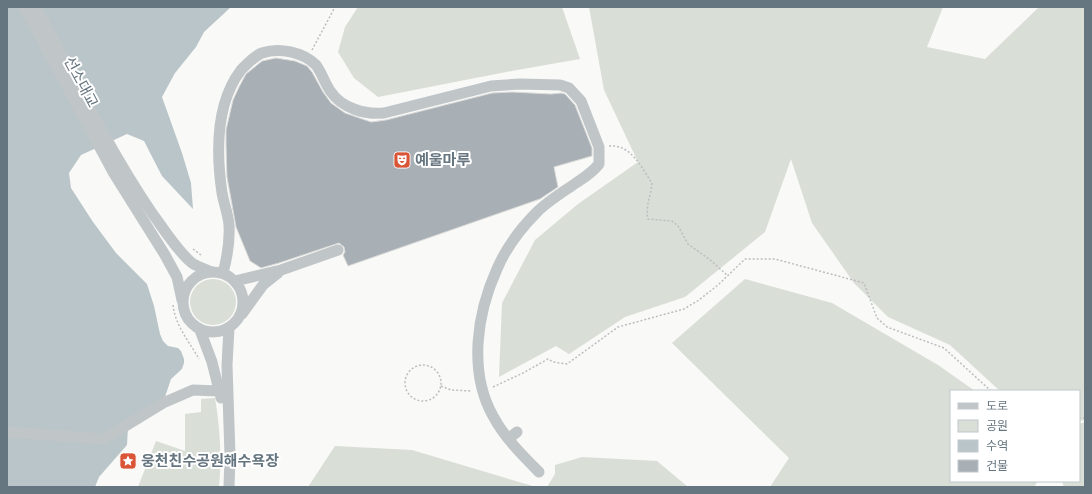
<svg xmlns="http://www.w3.org/2000/svg" width="1092" height="494" font-family="Karla,'Noto Sans KR',sans-serif">
<style>
.green{fill:#d9ded6}
.water{fill:#b9c5c8}
.building{fill:#a8b0b6;stroke:#dbdbd9}
.lines{fill:none;stroke-linecap:round;stroke-linejoin:round}
.path{stroke:#bbbec0;stroke-width:1.5;stroke-dasharray:2 2;stroke-linecap:butt}
.minor{stroke:#c0c5c8;stroke-width:11}
.labels{text-anchor:middle;dominant-baseline:central;stroke-width:4;stroke-linejoin:round;paint-order:stroke}
.street-label{font-size:15px;fill:#667680;stroke:#fff}
.poi-label{font-size:15px;font-weight:bold;fill:#667680;stroke:#fff;text-anchor:start}
</style>
<rect width="100%" height="100%" fill="#f9f9f7"/>
<!-- green -->
<path class="green" d="M358 7H562L580 59 517 70 378 97 354 78 338 52 345 27Z
M589 7H943L927 47 985 59 1039 7H1085V420L1079 421V391H1000L950 345 888 317 854 283 812 223 791 159 765 232 685 297 625 317 569 354 556 346 499 377 502 303 535 240 578 204 638 162 604 90Z
M745 279 832 303 938 365 975 391H951V481H1038L1034 487H770L789 458 672 343Z
M190 302a23 23 0 1 1 46 0a23 23 0 1 1-46 0Z
M215 398C220 427 222 457 219 487H138L156 441 185 451V414L201 412V399Z
M1085 422V487H1064L1062 481H1079V424Z
M335 446 412 450 536 487H308Z
M582 457 657 461 688 487H547L555 474V465Z"/>
<!-- water -->
<path class="water" d="M7 7H231L204 32 196 47 175 73 162 97 182 153 191 183 193 209 162 176 144 141 127 134 81 155 69 173 71 188 93 222 116 253 147 284 154 306 160 334 163 341 168 346 178 348 181 351 184 359V363L182 369 171 379 163 403 128 427 127 445 99 477 95 487H7Z"/>
<!-- building -->
<path class="building" d="M276 58 295 61 307 66 312 72 323 92 331 103 345 113 371 122 386 120 492 93 512 92 551 94 561 93 565 94 575 105 592 148V156L554 167 558 187 540 199 348 266 343 255 345 252 344 247 339 243 279 263 261 268 250 261 236 227 227 177 226 145V130L233 100 239 87 246 74 262 61Z"/>
<g class="lines">
<!-- path -->
<path class="path" d="M312 50 335 7
M609 146C631 144 641 167 652 183 651 195 645 208 648 219L672 221 678 226 688 244 709 259 727 275
M193 249 201 255
M173 305C175 325 190 343 199 359
M405 383a18 18 0 1 1 36 0a18 18 0 1 1-36 0Z
M441 386 451 390 472 391
M493 387 523 373 548 359 553 362 567 364 618 327 684 309 699 300 718 285 745 259H775L864 283 877 318 887 327 944 348 991 391
M1079 418H1085"/>
<!-- minor -->
<path class="minor" d="M24 7 113 172 165 255 177 277 182 300
M36 7C73 76 108 148 152 213 163 228 178 252 192 263 198 267 205 269 212 272
M183 302a30 30 0 1 1 60 0a30 30 0 1 1-60 0Z
M223 273C227 258 230 242 229 225 228 214 224 204 222 193 216 152 215 104 241 70 247 64 254 56 262 53 279 47 303 52 316 65 322 73 325 84 331 92 342 108 365 115 384 113L491 86 520 84 560 85 569 88 581 101 599 147V164C592 173 585 177 576 183 563 192 548 201 537 212 521 228 506 248 497 269 477 313 468 371 493 416 504 437 522 455 539 472
M235 281 281 270 338 250
M242 314 263 285 278 273
M200 330 212 362 221 398
M7 432 104 439 163 403 193 390 219 391
M509 438 517 432
M229 487 230 455 227 365 229 328"/>
</g>
<!-- icons -->
<defs>
<g id="theatre-square" transform="scale(0.9)"><rect x="-9" y="-9" width="18" height="18" rx="4" fill="#da5436" stroke="#fff"/><path d="M-5-5.5Q0-4 5-5.5V0Q5 5 0 6Q-5 5-5 0ZM-3.3-2.5H-1v1.5H-3.3ZM1-2.5H3.3v1.5H1ZM-2.8 1Q0 5.5 2.8 1Z" fill="#fff"/></g>
<g id="sight-square" transform="scale(0.9)"><rect x="-9" y="-9" width="18" height="18" rx="4" fill="#da5436" stroke="#fff"/><path d="M0-6L1.8-2.2L6-1.7L2.9 1.2L3.7 5.4L0 3.3L-3.7 5.4L-2.9 1.2L-6-1.7L-1.8-2.2Z" fill="#fff"/></g>
</defs>
<g fill-rule="evenodd">
<use href="#theatre-square" x="402" y="160"/>
<use href="#sight-square" x="128" y="461"/>
</g>
<g class="labels">
<!-- street labels -->
<g class="street-label">
<text transform="translate(81 82) rotate(62)">선소대교</text>
</g>
<!-- poi labels -->
<g class="poi-label">
<text x="415" y="160">예울마루</text>
<text x="141" y="461">웅천친수공원해수욕장</text>
</g>
</g>
<!-- border -->
<rect width="1092" height="494" fill="none" stroke="#667680" stroke-width="16"/>
<!-- legend -->
<rect x="950" y="390" width="130" height="92" fill="#ffffff" stroke="#c2c8cc"/>
<rect x="958" y="403" width="20" height="6" fill="#c0c5c8" stroke="#c2c8cc"/>
<text x="986" y="410" font-size="12" fill="#667680">도로</text>
<rect x="958" y="420" width="20" height="12" fill="#d9ded6" stroke="#c2c8cc"/>
<text x="986" y="430" font-size="12" fill="#667680">공원</text>
<rect x="958" y="440" width="20" height="12" fill="#b9c5c8" stroke="#c2c8cc"/>
<text x="986" y="450" font-size="12" fill="#667680">수역</text>
<rect x="958" y="460" width="20" height="12" fill="#a8b0b6" stroke="#c2c8cc"/>
<text x="986" y="470" font-size="12" fill="#667680">건물</text>
</svg>
